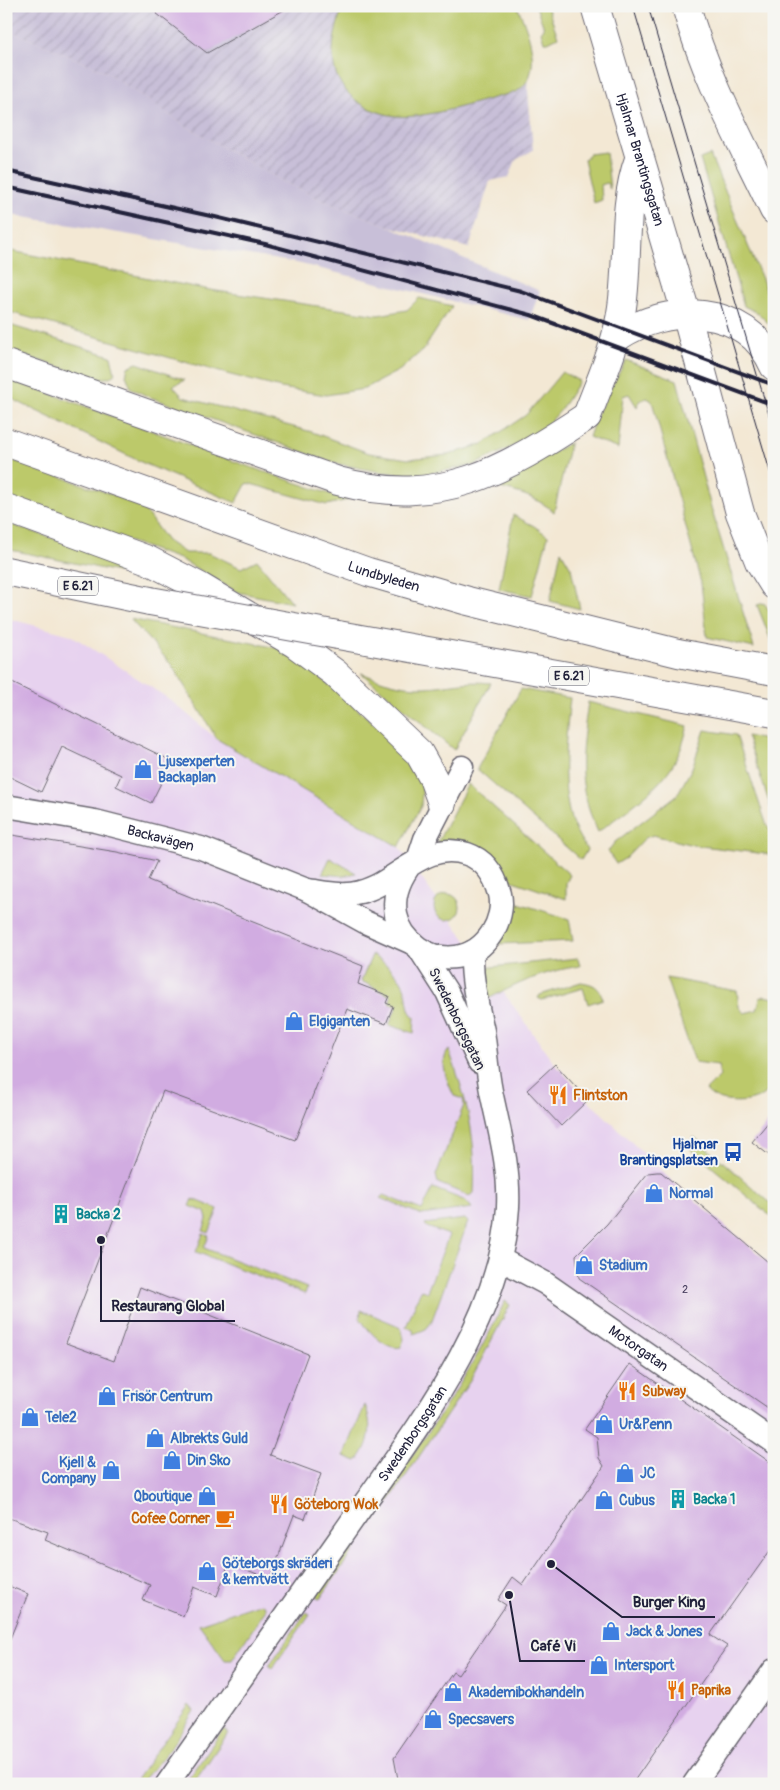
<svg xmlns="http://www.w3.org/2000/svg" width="780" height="1790" font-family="Pangolin,sans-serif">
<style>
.built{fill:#e7d2ef}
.industrial{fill:url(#industrial-furrows)}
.railway{fill:#c8bfd8}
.grass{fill:#bcc96b;stroke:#6f7653}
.building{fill:#d1ace1}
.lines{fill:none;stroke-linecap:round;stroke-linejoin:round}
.minor-casing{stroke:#6b6771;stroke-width:25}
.secondary-casing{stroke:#6b6771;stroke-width:30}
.motorway-casing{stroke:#6b6771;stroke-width:30}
.minor{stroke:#fff;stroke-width:22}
.secondary{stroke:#fff;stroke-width:28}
.motorway{stroke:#fff;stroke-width:28}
.tram{stroke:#22223b;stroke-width:1}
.rail{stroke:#22223b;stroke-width:4}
.motorway-bridge-casing{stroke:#6b6771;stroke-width:30;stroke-linecap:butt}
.motorway-bridge{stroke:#fff;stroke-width:28}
.labels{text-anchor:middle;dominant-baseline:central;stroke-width:4;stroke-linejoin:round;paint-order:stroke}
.number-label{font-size:11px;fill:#4e4464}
.shield{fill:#f6f6f2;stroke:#626272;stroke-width:1}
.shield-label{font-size:12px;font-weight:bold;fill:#22223b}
.street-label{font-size:14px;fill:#22223b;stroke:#f6f6f2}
.shop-label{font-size:14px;font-weight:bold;fill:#366cbe;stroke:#f6f6f2;text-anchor:start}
.food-label{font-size:14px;font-weight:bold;fill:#c56008;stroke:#f6f6f2;text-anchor:start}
.transit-label{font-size:14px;font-weight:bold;fill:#164399;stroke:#f6f6f2;text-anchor:end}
.culture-label{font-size:14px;font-weight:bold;fill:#0d838f;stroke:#f6f6f2;text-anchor:start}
.leader{fill:none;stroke:#22223b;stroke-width:2}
.callout-dot{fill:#22223b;stroke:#f6f6f2;stroke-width:2}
.callout-label{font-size:15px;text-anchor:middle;font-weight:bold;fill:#22223b;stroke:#f6f6f2;stroke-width:4;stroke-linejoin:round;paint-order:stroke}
</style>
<defs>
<pattern id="industrial-furrows" width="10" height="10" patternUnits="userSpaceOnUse" patternTransform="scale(1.25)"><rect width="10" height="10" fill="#c8bfd8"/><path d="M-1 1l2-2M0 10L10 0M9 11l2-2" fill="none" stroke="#aca4ba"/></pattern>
</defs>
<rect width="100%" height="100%" fill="#f6f6f2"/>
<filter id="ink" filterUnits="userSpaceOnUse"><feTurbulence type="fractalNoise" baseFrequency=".02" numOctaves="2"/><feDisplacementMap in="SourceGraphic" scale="10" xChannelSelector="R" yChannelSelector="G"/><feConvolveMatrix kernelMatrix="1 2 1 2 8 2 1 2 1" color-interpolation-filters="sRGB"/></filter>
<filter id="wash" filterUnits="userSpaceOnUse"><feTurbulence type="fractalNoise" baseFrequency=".0096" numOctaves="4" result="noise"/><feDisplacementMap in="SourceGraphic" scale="20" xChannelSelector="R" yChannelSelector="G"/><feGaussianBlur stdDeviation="1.12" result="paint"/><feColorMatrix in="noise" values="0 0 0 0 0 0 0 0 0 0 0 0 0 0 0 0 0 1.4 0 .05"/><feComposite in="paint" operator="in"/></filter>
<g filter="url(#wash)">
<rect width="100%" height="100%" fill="#f3e8d4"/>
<!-- built -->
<path class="built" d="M6 618 71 635 169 699 217 739 399 847 555 1064 588 1100 673 1182 774 1268V1784H6Z"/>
<!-- industrial -->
<path class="industrial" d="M6 6H513L527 79 533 150 516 160 509 177 490 181 469 248 388 226 323 201 282 181 184 125 106 72 6 29Z"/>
<!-- railway -->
<path class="railway" d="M6 29 106 72 184 125 282 181 323 201 388 226 540 291 529 320 297 263 6 214Z"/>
<!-- grass -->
<path class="grass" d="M343 6H517C529 31 545 75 516 92 483 100 449 112 415 116 382 120 341 102 334 66 330 46 337 25 343 6Z
M536 6H547L558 37 548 42H544L541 32 544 28Z
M606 152 610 189 607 183 601 185 602 200 594 203 584 160 589 154Z
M710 155 762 279 774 311V329L758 313 744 306 700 159Z
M6 250 210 290 378 315 407 310 419 298 452 306 424 349 400 370 364 389 326 395 281 388 227 374 6 311Z
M6 324 111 356 115 374 108 378H94L6 350Z
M626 360 677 380 712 511 754 648 707 637 701 583 652 401 647 398 639 401 637 407 629 394 623 396 618 449 589 437 596 416Z
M137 363 185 380 173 386 183 397 312 432 369 453 408 459 448 455 483 444 526 415 562 372 579 381 560 411 539 434 474 465 420 475 380 472 334 463 147 396 131 388 126 375 128 367Z
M6 377 247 466 348 500 327 505 247 483 236 503 141 462 6 396Z
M570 443 554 512C537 497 519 493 497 487V483Z
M6 458 140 504 167 541 185 553H209L241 568 257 560 292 603 237 592 182 560 6 498Z
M513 515 534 526 548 536 532 596 499 589Z
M6 523 117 559 176 584 6 549Z
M561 551 571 568 580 609 550 601Z
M764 603 774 617V648L757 605Z
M130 619 288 650 383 731 413 764 423 781 421 806 399 847 217 739 171 664Z
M361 673C382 681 402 688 425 687 449 686 465 680 491 683L454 750Z
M521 689 570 698C566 737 560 780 571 819 574 829 581 840 587 850L581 860 477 769Z
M588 702 688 726C685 735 683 746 678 755 663 788 626 810 598 832 575 783 581 754 588 702Z
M705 730 736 735 766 823 774 836V855L693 845 653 835 645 838 626 858 616 864 608 851 615 842 677 795 692 768Z
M747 736 774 742V817Z
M468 784 570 875 566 883V899L510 880 501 872 437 843Z
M330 858 356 873 344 876 322 874Z
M434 907a13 13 0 1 1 26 0a13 13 0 1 1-26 0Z
M512 901 569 919 573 941 499 944C508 930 512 918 512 901Z
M372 955C387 964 401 975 406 992 408 1000 407 1013 415 1017L414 1033 389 1025 397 1006 389 1003 391 996 361 981Z
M578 958 580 966C541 972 519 983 484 1001L482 968Z
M666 978 737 991 739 1007 744 1013 757 1010 760 998 765 996 774 998V1087C769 1090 763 1095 758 1098 744 1104 716 1104 706 1090L720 1076 718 1065 695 1062Z
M581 982C595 984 599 987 603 999L588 1004 583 988 542 1000 538 998 540 995Z
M449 1050C467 1101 477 1137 474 1193L469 1196 438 1183 436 1175 464 1105 463 1099 454 1096C448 1083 438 1062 449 1050Z
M694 1137 774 1206V1219L687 1146Z
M433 1188 466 1201 472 1208 422 1215 380 1198 383 1195 422 1210Z
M193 1199 218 1209 209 1233 203 1231 207 1219 205 1212 190 1206Z
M465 1219 468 1222 431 1323 426 1329 414 1334 413 1330 406 1327 421 1290 427 1292 449 1235 427 1227 425 1224Z
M203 1234 209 1236 204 1248 307 1288 305 1294 196 1252Z
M505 1301 510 1305 470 1381 387 1504H383L382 1498C427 1434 472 1373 505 1301Z
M361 1310 401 1327 404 1339 401 1347C386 1351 367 1330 360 1318Z
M365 1405C373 1425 371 1444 357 1461L344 1456Z
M351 1546 355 1548 320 1599 316 1596Z
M261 1603 265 1606V1611L232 1660H225L199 1624Z
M306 1612 310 1614 272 1669 269 1666Z
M189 1705 194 1711 169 1750 140 1784H133Z
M223 1729 228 1733 193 1784H185Z"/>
<g id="blocks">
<!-- building -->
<path class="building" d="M147 6H291L207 53Z
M6 680 172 761 151 803 116 786 121 775 62 747 41 792 6 775Z
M6 834 117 852 157 861 148 880 363 966 358 984 389 996 386 1003 393 1006 386 1024 347 1009 295 1140 163 1091 66 1343 114 1361 140 1287 308 1354 270 1455 321 1474 305 1519 294 1515 270 1579 229 1563 217 1596 194 1587 183 1616 143 1600 150 1585 45 1540 48 1532 6 1517Z
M555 1064 588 1100 561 1126 527 1090Z
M774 1115V1159L752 1142Z
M657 1172H661L774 1267V1412L579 1278 576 1255 607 1224 648 1173Z
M630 1364 774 1465V1545L710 1635 727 1646 632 1784H405L398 1779 394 1758 453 1672 458 1675 506 1605 498 1600 513 1577 523 1585 604 1466 599 1458 597 1437 585 1429Z
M6 1585 28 1594 7 1646H6Z"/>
</g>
</g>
<g filter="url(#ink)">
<use href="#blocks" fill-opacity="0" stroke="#6b6771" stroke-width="1"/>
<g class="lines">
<!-- minor casing -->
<g class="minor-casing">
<g id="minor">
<path id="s1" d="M6 806 95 821 201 848 307 890 365 922 410 942"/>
<path d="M418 860 425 839 462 767"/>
<path d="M307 890C324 892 343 897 360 892 398 883 424 839 467 854 485 860 495 876 500 894 503 907 499 922 492 933 455 991 361 936 408 868"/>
<path d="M420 950 447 992 479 1062"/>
<path id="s2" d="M500 1259 545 1283 774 1442"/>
<path id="s3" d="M167 1784C225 1702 283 1620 340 1538 406 1442 501 1328 508 1207 510 1167 499 1130 491 1091 487 1071 486 1051 483 1031 477 1004 471 979 472 952"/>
<path d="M694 1784 774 1670"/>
</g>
</g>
<!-- secondary casing -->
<g class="secondary-casing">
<g id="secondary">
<path id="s4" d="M595 6 686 313 740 513 759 561 774 585"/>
<path d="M686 6C706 79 742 143 774 210"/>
<path d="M617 337C668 303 746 303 774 366"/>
<path d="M587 416C600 381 617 345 622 307 629 259 622 205 639 159"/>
</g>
</g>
<!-- motorway casing -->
<g class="motorway-casing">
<g id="motorway">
<path d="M6 364 338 481C441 509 503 471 587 416"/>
<path id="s5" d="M6 442 368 572 468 601 678 653 774 671"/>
<path d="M6 508 148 560 200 587 294 643 335 673 419 753 433 778 442 803"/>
<path d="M6 571 150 601"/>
<path d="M338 635 774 713"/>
</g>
</g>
<!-- minor -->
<use href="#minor" class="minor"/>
<!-- secondary -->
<use href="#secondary" class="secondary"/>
<!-- motorway -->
<use href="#motorway" class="motorway"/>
<!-- tram -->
<path class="tram" d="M633 6 774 485
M648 6 774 432"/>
<!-- rail -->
<path class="rail" d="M6 171 215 217 521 291 774 385
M6 187 265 244 531 315 774 405"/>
<!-- motorway-bridge casing -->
<g class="motorway-bridge-casing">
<path id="motorway-bridge" d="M150 601 338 635"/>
</g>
<!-- motorway-bridge -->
<use href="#motorway-bridge" class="motorway-bridge"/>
</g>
</g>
<!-- icons -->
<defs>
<g id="shop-bare" transform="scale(1.5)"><path d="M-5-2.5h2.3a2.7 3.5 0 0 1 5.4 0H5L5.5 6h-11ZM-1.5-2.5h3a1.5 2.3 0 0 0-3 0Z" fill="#3f7fe0" stroke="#f6f6f2" stroke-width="2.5" paint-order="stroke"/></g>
<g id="restaurant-bare" transform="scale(1.5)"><path d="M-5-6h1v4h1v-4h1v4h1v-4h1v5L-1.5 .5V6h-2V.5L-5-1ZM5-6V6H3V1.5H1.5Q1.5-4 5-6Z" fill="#e8710a" stroke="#f6f6f2" stroke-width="2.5" paint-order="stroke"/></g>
<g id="bus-bare" transform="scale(1.5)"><path d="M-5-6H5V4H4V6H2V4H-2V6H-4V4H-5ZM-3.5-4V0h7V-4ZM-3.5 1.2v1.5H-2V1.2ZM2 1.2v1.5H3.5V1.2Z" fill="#1a4fb4" stroke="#f6f6f2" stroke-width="2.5" paint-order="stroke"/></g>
<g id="building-bare" transform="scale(1.5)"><path d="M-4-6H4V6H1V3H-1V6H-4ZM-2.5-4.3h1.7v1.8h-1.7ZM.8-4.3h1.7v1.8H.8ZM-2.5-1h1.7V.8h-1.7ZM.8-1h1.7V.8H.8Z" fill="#0f9aa8" stroke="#f6f6f2" stroke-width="2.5" paint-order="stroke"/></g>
<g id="cafe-bare" transform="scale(1.5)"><path d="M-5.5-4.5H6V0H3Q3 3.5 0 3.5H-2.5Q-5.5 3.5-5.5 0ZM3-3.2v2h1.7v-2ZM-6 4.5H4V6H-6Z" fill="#e8710a" stroke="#f6f6f2" stroke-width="2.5" paint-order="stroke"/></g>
</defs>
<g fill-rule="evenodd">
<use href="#shop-bare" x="143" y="769"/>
<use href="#shop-bare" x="294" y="1021"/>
<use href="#restaurant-bare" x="558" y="1095"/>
<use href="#bus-bare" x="733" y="1152"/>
<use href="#shop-bare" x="654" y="1193"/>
<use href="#building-bare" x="61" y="1214"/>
<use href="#shop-bare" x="584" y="1265"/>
<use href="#restaurant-bare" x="627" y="1391"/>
<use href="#shop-bare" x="107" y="1396"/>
<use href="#shop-bare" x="30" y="1417"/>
<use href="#shop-bare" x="604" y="1424"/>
<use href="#shop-bare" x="155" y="1438"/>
<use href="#shop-bare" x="172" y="1460"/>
<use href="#shop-bare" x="111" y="1470"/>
<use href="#shop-bare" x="625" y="1473"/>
<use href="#shop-bare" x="207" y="1496"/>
<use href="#building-bare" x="678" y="1499"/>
<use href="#shop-bare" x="604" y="1500"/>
<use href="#restaurant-bare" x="279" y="1504"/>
<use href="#cafe-bare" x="225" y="1518"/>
<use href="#shop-bare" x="207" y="1571"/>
<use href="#shop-bare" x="611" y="1631"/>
<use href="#shop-bare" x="599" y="1665"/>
<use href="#restaurant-bare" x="676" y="1690"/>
<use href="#shop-bare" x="453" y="1692"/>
<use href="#shop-bare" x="433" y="1719"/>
</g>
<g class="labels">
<!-- number labels -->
<g class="number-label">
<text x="685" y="1289">2</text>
</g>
<!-- shield labels -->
<g class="shield">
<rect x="58" y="576.5" width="40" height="19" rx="4"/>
<rect x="549" y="666.5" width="40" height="19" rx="4"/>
</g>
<g class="shield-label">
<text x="78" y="586">E 6.21</text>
<text x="569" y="676">E 6.21</text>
</g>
<!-- street labels -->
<g class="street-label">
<text stroke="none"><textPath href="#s4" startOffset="160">Hjalmar Brantingsgatan</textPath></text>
<text stroke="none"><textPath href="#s5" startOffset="401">Lundbyleden</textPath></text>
<text stroke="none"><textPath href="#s1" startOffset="158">Backavägen</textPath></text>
<text transform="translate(457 1019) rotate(64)">Swedenborgsgatan</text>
<text stroke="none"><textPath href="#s2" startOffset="165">Motorgatan</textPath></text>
<text stroke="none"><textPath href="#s3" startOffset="428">Swedenborgsgatan</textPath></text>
</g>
<!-- shop labels -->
<g class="shop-label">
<text x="158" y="761">Ljusexperten<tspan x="158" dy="16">Backaplan</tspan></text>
<text x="309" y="1021">Elgiganten</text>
<text x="669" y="1193">Normal</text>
<text x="599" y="1265">Stadium</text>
<text x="122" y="1396">Frisör Centrum</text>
<text x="45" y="1417">Tele2</text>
<text x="619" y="1424">Ur&amp;Penn</text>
<text x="170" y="1438">Albrekts Guld</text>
<text x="187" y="1460">Din Sko</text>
<text x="96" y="1462" text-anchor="end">Kjell &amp;<tspan x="96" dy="16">Company</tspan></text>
<text x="640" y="1473">JC</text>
<text x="192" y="1496" text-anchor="end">Qboutique</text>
<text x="619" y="1500">Cubus</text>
<text x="222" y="1563">Göteborgs skräderi<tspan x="222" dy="16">&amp; kemtvätt</tspan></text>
<text x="626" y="1631">Jack &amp; Jones</text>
<text x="614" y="1665">Intersport</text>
<text x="468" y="1692">Akademibokhandeln</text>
<text x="448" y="1719">Specsavers</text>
</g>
<!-- food labels -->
<g class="food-label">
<text x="573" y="1095">Flintston</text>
<text x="642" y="1391">Subway</text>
<text x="294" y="1504">Göteborg Wok</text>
<text x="210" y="1518" text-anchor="end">Cofee Corner</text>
<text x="691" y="1690">Paprika</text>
</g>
<!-- transit labels -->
<g class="transit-label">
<text x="718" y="1144">Hjalmar<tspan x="718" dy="16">Brantingsplatsen</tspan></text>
</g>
<!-- culture labels -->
<g class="culture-label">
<text x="76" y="1214">Backa 2</text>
<text x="693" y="1499">Backa 1</text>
</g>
</g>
<!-- callouts -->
<path class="leader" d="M101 1240L101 1321H235M551 1564L622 1617H715M509 1595L520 1661H585"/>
<g class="callout-dot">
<circle cx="101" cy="1240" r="5"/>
<circle cx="551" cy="1564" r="5"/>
<circle cx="509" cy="1595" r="5"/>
</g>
<g class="callout-label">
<text x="168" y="1311">Restaurang Global</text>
<text x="669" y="1607">Burger King</text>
<text x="553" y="1651">Café Vi</text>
</g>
<!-- margin -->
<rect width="780" height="1790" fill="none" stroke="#f6f6f2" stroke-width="25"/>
</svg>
